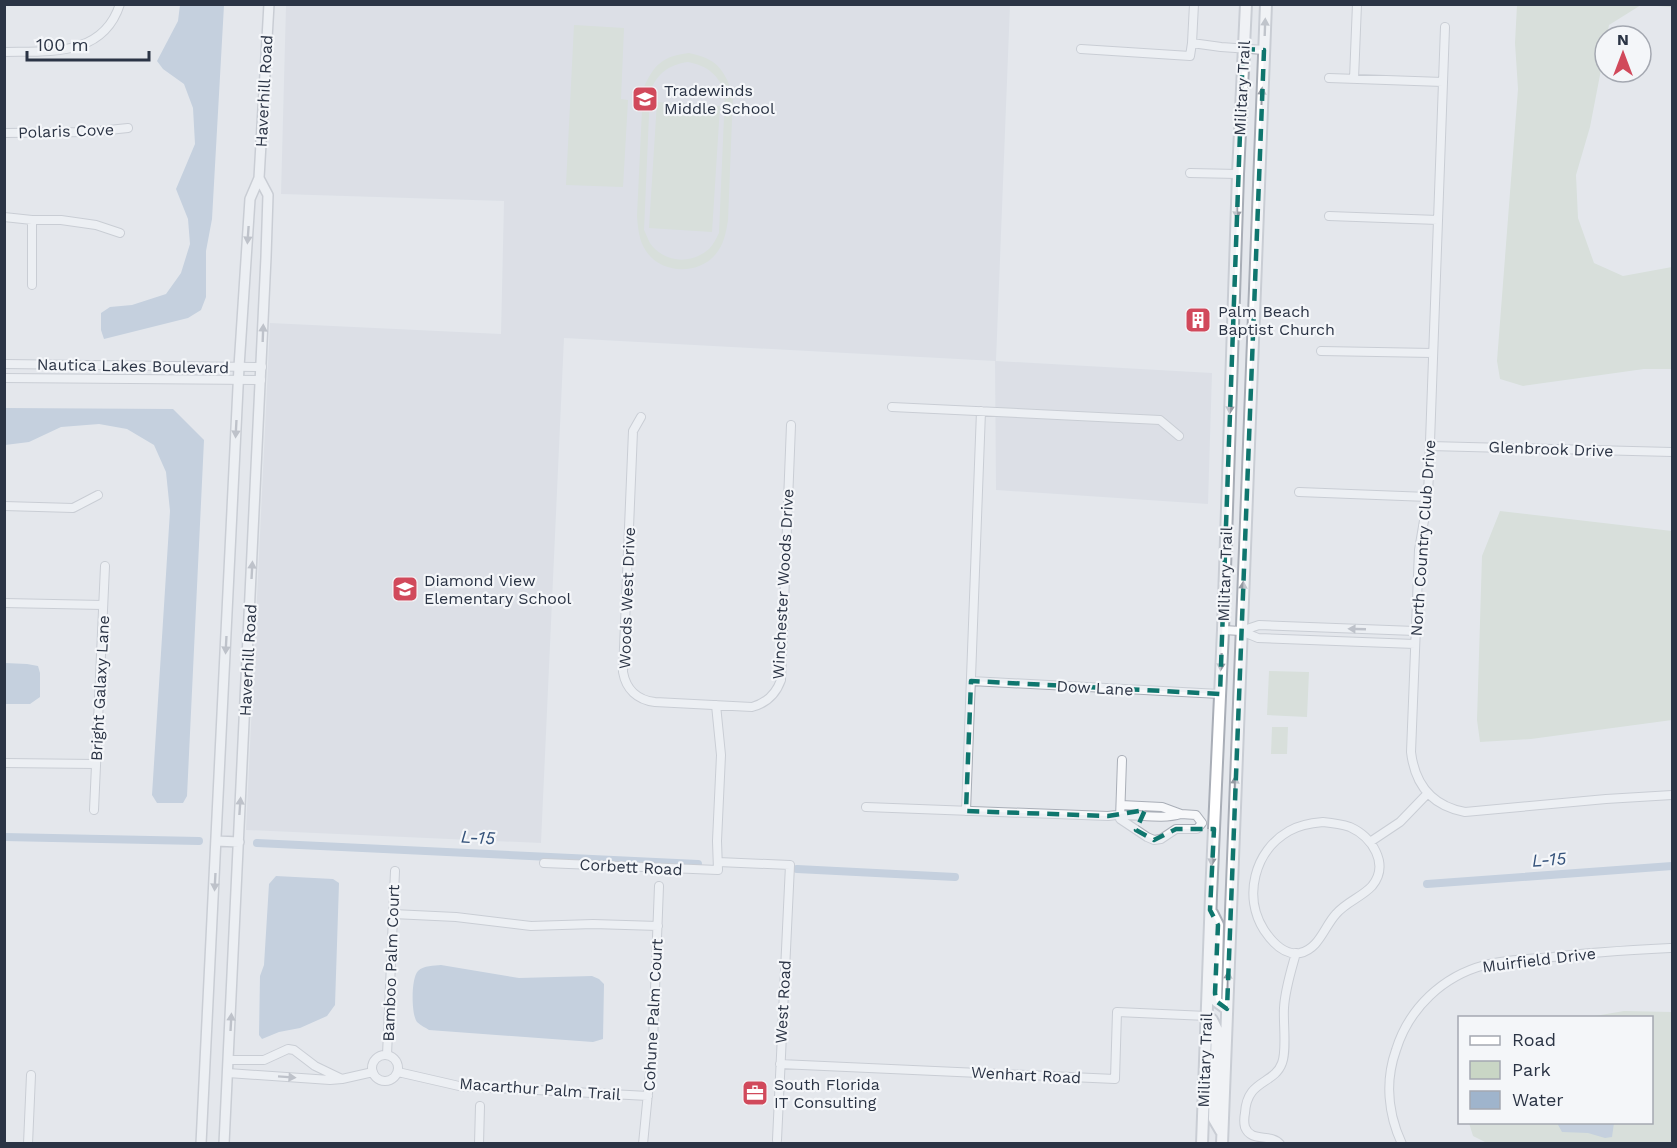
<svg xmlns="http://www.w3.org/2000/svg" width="1677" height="1148" font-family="'Work Sans',sans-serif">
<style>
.built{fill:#d2d6de}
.green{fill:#c9d6c5;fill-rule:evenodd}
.water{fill:#9fb4cc}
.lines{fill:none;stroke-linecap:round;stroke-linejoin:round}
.canal{stroke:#9fb4cc;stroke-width:8}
.minor-casing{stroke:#a9aeb7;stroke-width:10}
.tertiary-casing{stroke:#a9aeb7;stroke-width:12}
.secondary-casing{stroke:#a9aeb7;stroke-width:14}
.minor{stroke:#f7f8fa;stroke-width:8}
.tertiary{stroke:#f7f8fa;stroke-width:9}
.secondary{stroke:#fff;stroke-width:10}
.oneway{fill:#959aa2}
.oneway2{fill:#9196a0}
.marked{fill:none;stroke:#0f766e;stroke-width:4.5;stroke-dasharray:12 8;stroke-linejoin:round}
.labels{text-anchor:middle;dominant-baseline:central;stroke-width:4.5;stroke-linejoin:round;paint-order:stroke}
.street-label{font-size:16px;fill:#2b3445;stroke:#f4f6f9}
.poi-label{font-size:16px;fill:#2b3445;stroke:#f4f6f9;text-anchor:start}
.water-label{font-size:18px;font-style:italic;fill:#34527a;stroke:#f4f6f9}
</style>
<rect width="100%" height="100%" fill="#e4e7ec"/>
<!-- built -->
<path class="built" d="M286 5H1010L996 361 1212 373 1208 504 996 490 995 361 564 338 541 843 246 830 270 323 501 334 504 201 281 194Z"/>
<!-- green -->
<path class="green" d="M1517 5H1672V7L1641 5 1609 25 1607 36H1605V49L1590 127 1576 175 1578 218 1594 263 1623 276 1672 267V369H1644L1523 386 1500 379 1497 361 1518 89 1515 43Z
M574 25 624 28 621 99 628 100 623 187 566 185Z
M689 53C717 59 723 68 733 94L728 220C726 232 724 245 715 255 698 275 661 274 646 251 639 241 638 228 637 216L643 89C654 65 662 56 689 53ZM688 62C708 66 719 75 725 94L719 233C716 239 713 245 709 249 692 264 668 263 653 247 649 243 647 236 644 230L650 91C658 73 668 65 688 62Z
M657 102 720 106 712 232 649 228Z
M1500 511 1672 531V720L1531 739 1480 742 1477 720 1482 556Z
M1269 671 1309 672 1307 717 1267 715Z
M1272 727H1288L1287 754H1271Z
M1624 1011 1672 1012V1143H1487L1473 1136 1469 1123 1652 1122V1018L1589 1017Z"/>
<!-- water -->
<path class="water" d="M180 5H224L212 219 206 251V297L201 310 188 318 104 339 101 330V313L110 307 132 305 166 294 181 273 190 244 188 219 176 189 195 144 193 108 184 84 163 69 157 61 178 21Z
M5 408 173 409 204 440 187 796 183 803H157L152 795 170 511 166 472 154 445 127 429 99 424 61 427 29 442 5 445Z
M5 663 27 664 38 666 40 673V697L30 704H5Z
M276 876 333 879 339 883 335 1005 327 1016 300 1028 279 1032 262 1039 259 1035 260 976 264 965 269 884Z
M441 965 519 978 592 976 599 979 604 984 603 1039 593 1042 429 1030C426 1028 420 1025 417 1022 411 1014 411 978 418 971 424 965 434 966 441 965Z
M1557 1123H1614L1612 1137 1605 1138 1588 1133 1562 1132Z"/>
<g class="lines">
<!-- canal -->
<path class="canal" d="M4 837 199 841
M257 843 698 864
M797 869 955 877
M1427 884 1672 866"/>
<!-- minor casing -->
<g class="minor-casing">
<path id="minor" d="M1445 27 1428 497 1419 550 1411 752C1415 785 1432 806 1465 812L1606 799 1672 795
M1192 43 1221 47 1264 50
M1081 49 1190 56 1192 43 1194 4
M4 52C50 51 103 57 120 4
M1329 78 1443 82
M1354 79 1357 4
M4 133 89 132 128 128
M1190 173 1238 174
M1329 216 1438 220
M4 217 32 220H61L96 225 120 233
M32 285V220
M1321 351 1433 353
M4 364 262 367
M4 378 261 380
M892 407 1160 420 1179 436
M641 417 633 431 623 672C626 689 637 700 655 702L752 707C767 703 776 694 781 680L791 425
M1430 446 1672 452
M1299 492 1428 497
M4 506 73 508 98 495
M4 603 103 605
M1223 630 1241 631 1259 625 1415 631
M1241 631 1258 638 1415 644
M971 681 1220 694
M1122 760 1120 819 1147 837 1154 840 1161 839 1176 829H1197L1202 823
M4 763 96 764
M1121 805 1162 807 1181 814 1196 815 1202 823
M866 807 1108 816C1132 812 1158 821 1181 814
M94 810 105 566
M966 811 981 411
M1323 822C1333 823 1341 824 1350 827 1372 837 1390 864 1372 886 1362 897 1346 902 1336 914 1324 927 1319 949 1300 953 1284 956 1272 942 1264 930 1243 897 1254 851 1289 831 1299 825 1311 823 1323 822Z
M1370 842 1400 822 1428 793
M718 862 790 865 777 1140
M544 863 718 870 717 841 721 755 716 705
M393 914 456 917 531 926 593 924 658 926
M387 1055 395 871
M372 1068a13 13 0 1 1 26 0a13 13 0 1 1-26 0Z
M780 1064 1115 1079 1117 1012 1207 1016
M398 1072 459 1086 648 1096
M228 1073 330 1080 342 1079 315 1066 294 1050 288 1049 264 1060H229
M342 1079 373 1072
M28 1144 31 1075
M479 1144 480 1106
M643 1144 653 1042 659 886
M1280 1144C1271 1133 1251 1143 1245 1127 1244 1123 1244 1118 1245 1113 1247 1079 1274 1085 1282 1063 1287 1051 1283 1022 1284 1008 1285 989 1291 971 1296 953
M1402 1144C1388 1114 1385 1081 1396 1050 1409 1008 1443 976 1485 965 1507 959 1531 959 1553 957 1593 952 1633 950 1672 948"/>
</g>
<!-- tertiary casing -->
<g class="tertiary-casing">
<path id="tertiary" d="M216 841 239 842
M201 1144 239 367 250 199 259 178 269 4
M224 1144 266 257 268 195 259 178"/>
</g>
<!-- secondary casing -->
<g class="secondary-casing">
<path id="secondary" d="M1212 913 1218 925 1216 1001 1227 1009
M1207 1016 1212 1020 1217 1030 1214 1119 1221 1131
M1202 1144 1211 895 1223 630 1238 174 1246 4
M1222 1144 1266 4"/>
</g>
<!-- minor -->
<use href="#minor" class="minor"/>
<!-- tertiary -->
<use href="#tertiary" class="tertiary"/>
<!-- secondary -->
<use href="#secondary" class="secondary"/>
</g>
<!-- one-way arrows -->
<defs><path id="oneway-solid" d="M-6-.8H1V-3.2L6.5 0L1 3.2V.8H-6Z" transform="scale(1.5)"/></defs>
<g class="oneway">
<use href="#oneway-solid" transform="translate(1265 27) rotate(-88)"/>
<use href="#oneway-solid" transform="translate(1262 96) rotate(-88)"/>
<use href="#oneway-solid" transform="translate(1237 210) rotate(92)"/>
<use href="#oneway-solid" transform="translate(1230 405) rotate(92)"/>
<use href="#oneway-solid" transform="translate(1243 590) rotate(-88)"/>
<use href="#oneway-solid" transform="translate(1221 662) rotate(93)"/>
<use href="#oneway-solid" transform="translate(1235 785) rotate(-88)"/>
<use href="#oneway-solid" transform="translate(1212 857) rotate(93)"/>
<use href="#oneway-solid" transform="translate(1228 980) rotate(-88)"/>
</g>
<g class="oneway2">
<use href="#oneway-solid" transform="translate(248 235) rotate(94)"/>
<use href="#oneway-solid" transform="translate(263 333) rotate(-88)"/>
<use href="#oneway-solid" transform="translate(236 429) rotate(93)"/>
<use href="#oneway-solid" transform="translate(252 570) rotate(-87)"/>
<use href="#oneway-solid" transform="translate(1357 629) rotate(-178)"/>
<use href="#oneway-solid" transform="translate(226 645) rotate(93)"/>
<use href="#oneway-solid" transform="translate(240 806) rotate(-86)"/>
<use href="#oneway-solid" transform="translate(215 882) rotate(93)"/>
<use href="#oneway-solid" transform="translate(231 1022) rotate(-87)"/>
<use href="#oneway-solid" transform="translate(287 1077) rotate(4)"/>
</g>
<!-- marked area -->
<path d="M0 0H1677V1148H0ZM1243 49 1264 50 1227 1009 1216 1001 1215 993 1218 925 1210 910 1214 829H1176L1154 840 1136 830 1145 810 1108 816 966 811 971 681 1220 694Z" fill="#e4e7ec" fill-opacity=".55" fill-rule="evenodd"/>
<path class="marked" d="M1243 49 1264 50 1227 1009 1216 1001 1215 993 1218 925 1210 910 1214 829H1176L1154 840 1136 830 1145 810 1108 816 966 811 971 681 1220 694Z"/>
<!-- icons -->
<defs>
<g id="school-square" transform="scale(1.35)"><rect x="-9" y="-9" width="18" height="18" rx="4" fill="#d1495b" stroke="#f4f6f9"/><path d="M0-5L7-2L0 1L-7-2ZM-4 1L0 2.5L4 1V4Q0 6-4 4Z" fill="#fff"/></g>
<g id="building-square" transform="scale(1.35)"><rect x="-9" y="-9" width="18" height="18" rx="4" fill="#d1495b" stroke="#f4f6f9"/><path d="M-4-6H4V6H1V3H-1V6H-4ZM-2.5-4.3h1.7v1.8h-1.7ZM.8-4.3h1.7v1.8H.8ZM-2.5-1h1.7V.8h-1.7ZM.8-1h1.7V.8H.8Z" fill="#fff"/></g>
<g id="office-square" transform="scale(1.35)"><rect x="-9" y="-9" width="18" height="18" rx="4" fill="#d1495b" stroke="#f4f6f9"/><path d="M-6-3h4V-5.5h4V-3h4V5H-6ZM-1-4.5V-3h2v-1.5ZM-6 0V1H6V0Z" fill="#fff"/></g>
</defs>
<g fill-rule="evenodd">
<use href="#school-square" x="645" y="99"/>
<use href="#building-square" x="1198" y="320"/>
<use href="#school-square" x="405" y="589"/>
<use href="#office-square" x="755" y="1093"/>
</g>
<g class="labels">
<!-- street labels -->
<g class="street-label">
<text transform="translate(1242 88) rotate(-87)">Military Trail</text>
<text transform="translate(264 91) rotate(-87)">Haverhill Road</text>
<text transform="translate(66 131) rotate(-2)">Polaris Cove</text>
<text transform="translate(133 366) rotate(1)">Nautica Lakes Boulevard</text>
<text transform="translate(1551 449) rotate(2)">Glenbrook Drive</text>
<text transform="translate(1423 538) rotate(-86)">North Country Club Drive</text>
<text transform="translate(1225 574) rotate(-88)">Military Trail</text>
<text transform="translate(783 584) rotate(-87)">Winchester Woods Drive</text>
<text transform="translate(627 598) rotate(-88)">Woods West Drive</text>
<text transform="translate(248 660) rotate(-87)">Haverhill Road</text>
<text transform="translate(100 688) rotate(-87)">Bright Galaxy Lane</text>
<text transform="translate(1095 688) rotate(3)">Dow Lane</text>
<text transform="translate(631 867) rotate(3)">Corbett Road</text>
<text transform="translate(1539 960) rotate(-7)">Muirfield Drive</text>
<text transform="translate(391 963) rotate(-88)">Bamboo Palm Court</text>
<text transform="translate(783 1002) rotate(-87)">West Road</text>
<text transform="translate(653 1015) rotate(-87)">Cohune Palm Court</text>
<text transform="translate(1205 1060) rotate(-88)">Military Trail</text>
<text transform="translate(1026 1075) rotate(3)">Wenhart Road</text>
<text transform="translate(540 1089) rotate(4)">Macarthur Palm Trail</text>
</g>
<!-- poi labels -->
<g class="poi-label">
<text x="664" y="90">Tradewinds<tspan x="664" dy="18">Middle School</tspan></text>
<text x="1218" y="311">Palm Beach<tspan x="1218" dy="18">Baptist Church</tspan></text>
<text x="424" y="580">Diamond View<tspan x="424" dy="18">Elementary School</tspan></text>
<text x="774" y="1084">South Florida<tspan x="774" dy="18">IT Consulting</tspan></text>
</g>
<!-- water labels -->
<g class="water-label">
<text transform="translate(478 837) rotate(3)">L-15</text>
<text transform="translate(1549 859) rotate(-4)">L-15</text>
</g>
</g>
<!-- border -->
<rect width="1677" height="1148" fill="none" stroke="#2b3445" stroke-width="12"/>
<!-- legend -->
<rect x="1458" y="1016" width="195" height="108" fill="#f4f6f9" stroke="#a4a8b1" stroke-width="1.5"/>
<rect x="1470" y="1036" width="30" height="9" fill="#ffffff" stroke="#a4a8b1" stroke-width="1.5"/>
<text x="1512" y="1046" font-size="18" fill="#2b3445">Road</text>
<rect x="1470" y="1061" width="30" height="18" fill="#c9d6c5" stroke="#a4a8b1" stroke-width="1.5"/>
<text x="1512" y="1076" font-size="18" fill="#2b3445">Park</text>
<rect x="1470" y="1091" width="30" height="18" fill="#9fb4cc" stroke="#a4a8b1" stroke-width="1.5"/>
<text x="1512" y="1106" font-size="18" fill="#2b3445">Water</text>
<!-- north arrow -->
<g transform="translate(1623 54)"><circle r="28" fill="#f4f6f9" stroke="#a4a8b1" stroke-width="1.5"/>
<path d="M0-4.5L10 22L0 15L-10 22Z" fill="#d1495b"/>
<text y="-9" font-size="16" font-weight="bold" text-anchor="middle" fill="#2b3445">N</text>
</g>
<!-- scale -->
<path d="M27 51v9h122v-9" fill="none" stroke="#2b3445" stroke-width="3"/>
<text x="36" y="51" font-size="18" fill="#2b3445" stroke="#f4f6f9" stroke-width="4.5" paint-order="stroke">100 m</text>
</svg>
